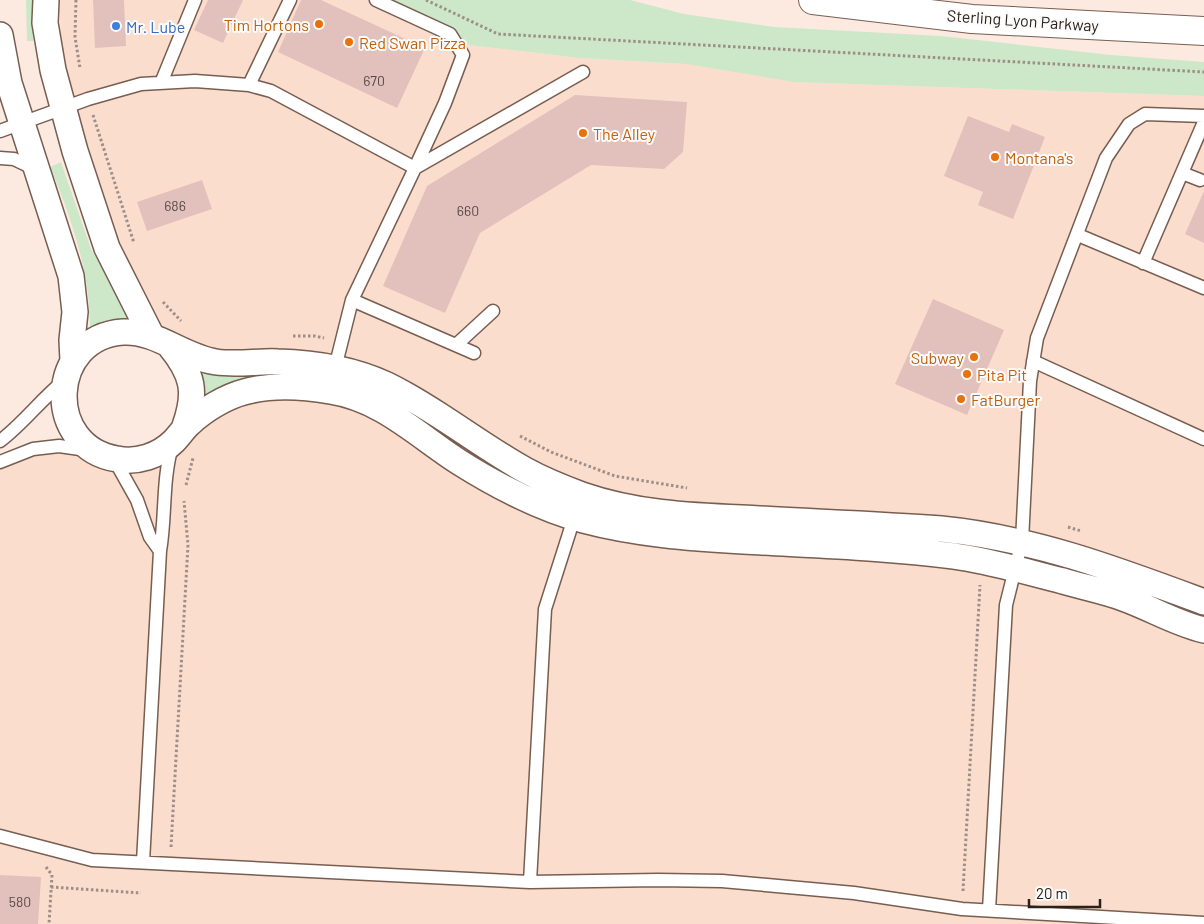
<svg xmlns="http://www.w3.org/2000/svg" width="1204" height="924" font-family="Barlow,sans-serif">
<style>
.built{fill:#fbddce}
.green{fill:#cce8c8}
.building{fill:#e2c1bc}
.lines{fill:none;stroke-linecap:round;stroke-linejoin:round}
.lane-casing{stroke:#775e51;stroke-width:15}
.street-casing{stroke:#775e51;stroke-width:28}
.secondary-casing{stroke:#775e51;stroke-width:30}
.path{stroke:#9d8e87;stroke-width:3;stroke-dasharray:2.5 2.5;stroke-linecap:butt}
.lane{stroke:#fff;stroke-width:12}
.street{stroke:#fff;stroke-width:25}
.secondary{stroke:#fff;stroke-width:28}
.food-dot{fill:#e8710a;stroke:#fbfbfb;stroke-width:2}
.shop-dot{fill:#3f7fe0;stroke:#fbfbfb;stroke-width:2}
.labels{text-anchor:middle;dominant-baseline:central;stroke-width:4;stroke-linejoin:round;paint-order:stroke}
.number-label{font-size:14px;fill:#594943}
.street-label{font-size:16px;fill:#2b211b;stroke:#fbfbfb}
.food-label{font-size:16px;fill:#c56008;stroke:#fbfbfb;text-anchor:start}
.shop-label{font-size:16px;fill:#366cbe;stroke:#fbfbfb;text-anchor:start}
</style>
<rect width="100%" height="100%" fill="#fceae1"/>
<!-- built -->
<path class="built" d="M59 0H376L470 45 579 58 686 64 793 82 1204 96V594L1122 563 623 498 210 355 167 332 155 319 133 284 80 138 62 50Z
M339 392 516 494 959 557 1204 630V924H0V462L33 449 135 460 224 400Z"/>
<!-- green -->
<path class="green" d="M26 0H33V41H27Z
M376 0H630L684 14 775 27 941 36 1111 55 1204 62V96L793 82 686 64 579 58 469 45Z
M61 162 91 249 132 319 118 321 90 332C91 275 72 219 50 167Z
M196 366 268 368 398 398 467 448 453 443 365 393 205 397Z"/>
<!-- building -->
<path class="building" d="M93 0H124L126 46 95 48Z
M208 0H243L223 43 194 30Z
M301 0H321L425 48 397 108 278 52Z
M575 95 687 102 683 152 664 169 591 165 480 233 445 313 383 286 427 186Z
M968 116 1009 132 1012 124 1045 137 1013 219 978 205 983 192 944 176Z
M202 180 212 209 147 231 137 202Z
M1204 191V243L1185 234Z
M933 299 1004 330 967 415 895 384Z
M0 875 41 877 38 924H0Z"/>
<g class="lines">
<!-- lane casing -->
<g class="lane-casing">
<path id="lane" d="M161 83 195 0
M249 85 290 0
M0 131 88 99 141 84 195 81 249 85 271 91 415 168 445 103 463 55 450 34 376 0
M0 158 14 159 35 169
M1182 173 1200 180
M1078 235 1204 288
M1143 263 1204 122
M352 300 474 353
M456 345 493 311
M1033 361 1204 439
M335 368 352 300 415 168 583 72
M0 441C24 423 41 399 65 380
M114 459 137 500 150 537 160 551
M0 462 33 449 59 446 87 450
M0 836 92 860 530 882 658 880 722 881 854 893 962 909 1204 923
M143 862 160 551C166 516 162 481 172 446
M530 882 545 609 575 515
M989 910 1006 605 1022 541 1030 381 1037 338 1106 158 1129 124 1145 114 1204 116"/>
</g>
<!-- street casing -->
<g class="street-casing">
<path id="street" d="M46 0 45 23 53 70 75 151 107 248 151 335
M0 35 9 83 71 276 75 312 72 340 73 361
M170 346C193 374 197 392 185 426
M1204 602C1118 570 1033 538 941 529 875 524 808 522 742 518 688 516 634 513 582 495 563 488 543 480 525 470 478 444 436 409 387 385 355 370 315 363 278 362 258 361 237 365 216 362 183 357 156 330 123 332 48 337 43 447 117 459 137 463 159 456 174 441 180 435 184 428 190 423 204 410 225 397 244 392 272 384 302 386 330 391 382 399 417 435 459 462 497 486 539 508 583 520 636 534 689 538 743 541 813 545 884 547 954 556 991 561 1027 572 1063 581 1083 587 1104 591 1123 598 1151 608 1175 623 1204 630"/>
</g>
<!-- secondary casing -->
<g class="secondary-casing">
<path id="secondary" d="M813 0 972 19 1204 31"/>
</g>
<!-- path -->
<path class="path" d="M76 0 75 37 80 68
M426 0 498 34 1204 72
M93 115 134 243
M163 302 181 321
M293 336H315L324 338
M520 436 551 452 615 476 687 488
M186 485 193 458
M1068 527 1081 531
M171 847 188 545 184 501
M46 867 52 875 49 924
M51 887 141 893
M963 891 980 585"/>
<!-- lane -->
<use href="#lane" class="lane"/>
<!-- street -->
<use href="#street" class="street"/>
<!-- secondary -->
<use href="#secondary" class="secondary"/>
</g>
<!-- markers -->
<g class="food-dot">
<circle cx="319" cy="24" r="5"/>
<circle cx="349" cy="42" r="5"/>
<circle cx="583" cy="133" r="5"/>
<circle cx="995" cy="157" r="5"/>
<circle cx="974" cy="357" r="5"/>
<circle cx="967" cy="374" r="5"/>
<circle cx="961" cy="399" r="5"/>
</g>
<circle class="shop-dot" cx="116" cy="26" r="5"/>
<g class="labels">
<!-- number labels -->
<g class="number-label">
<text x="374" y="80">670</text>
<text x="175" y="205">686</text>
<text x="468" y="210">660</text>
<text x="20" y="901">580</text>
</g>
<!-- street labels -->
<g class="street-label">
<text transform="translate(1023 20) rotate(4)">Sterling Lyon Parkway</text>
</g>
<!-- food labels -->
<g class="food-label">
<text x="309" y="24" text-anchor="end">Tim Hortons</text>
<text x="359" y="42">Red Swan Pizza</text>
<text x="593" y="133">The Alley</text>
<text x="1005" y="157">Montana's</text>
<text x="964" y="357" text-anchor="end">Subway</text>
<text x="977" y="374">Pita Pit</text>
<text x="971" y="399">FatBurger</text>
</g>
<!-- shop labels -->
<g class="shop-label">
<text x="126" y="26">Mr. Lube</text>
</g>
</g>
<!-- scale -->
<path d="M1029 899v8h71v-8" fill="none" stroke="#2b211b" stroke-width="2.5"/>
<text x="1036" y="899" font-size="15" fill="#2b211b" stroke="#fbfbfb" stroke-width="4" paint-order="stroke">20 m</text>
</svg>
